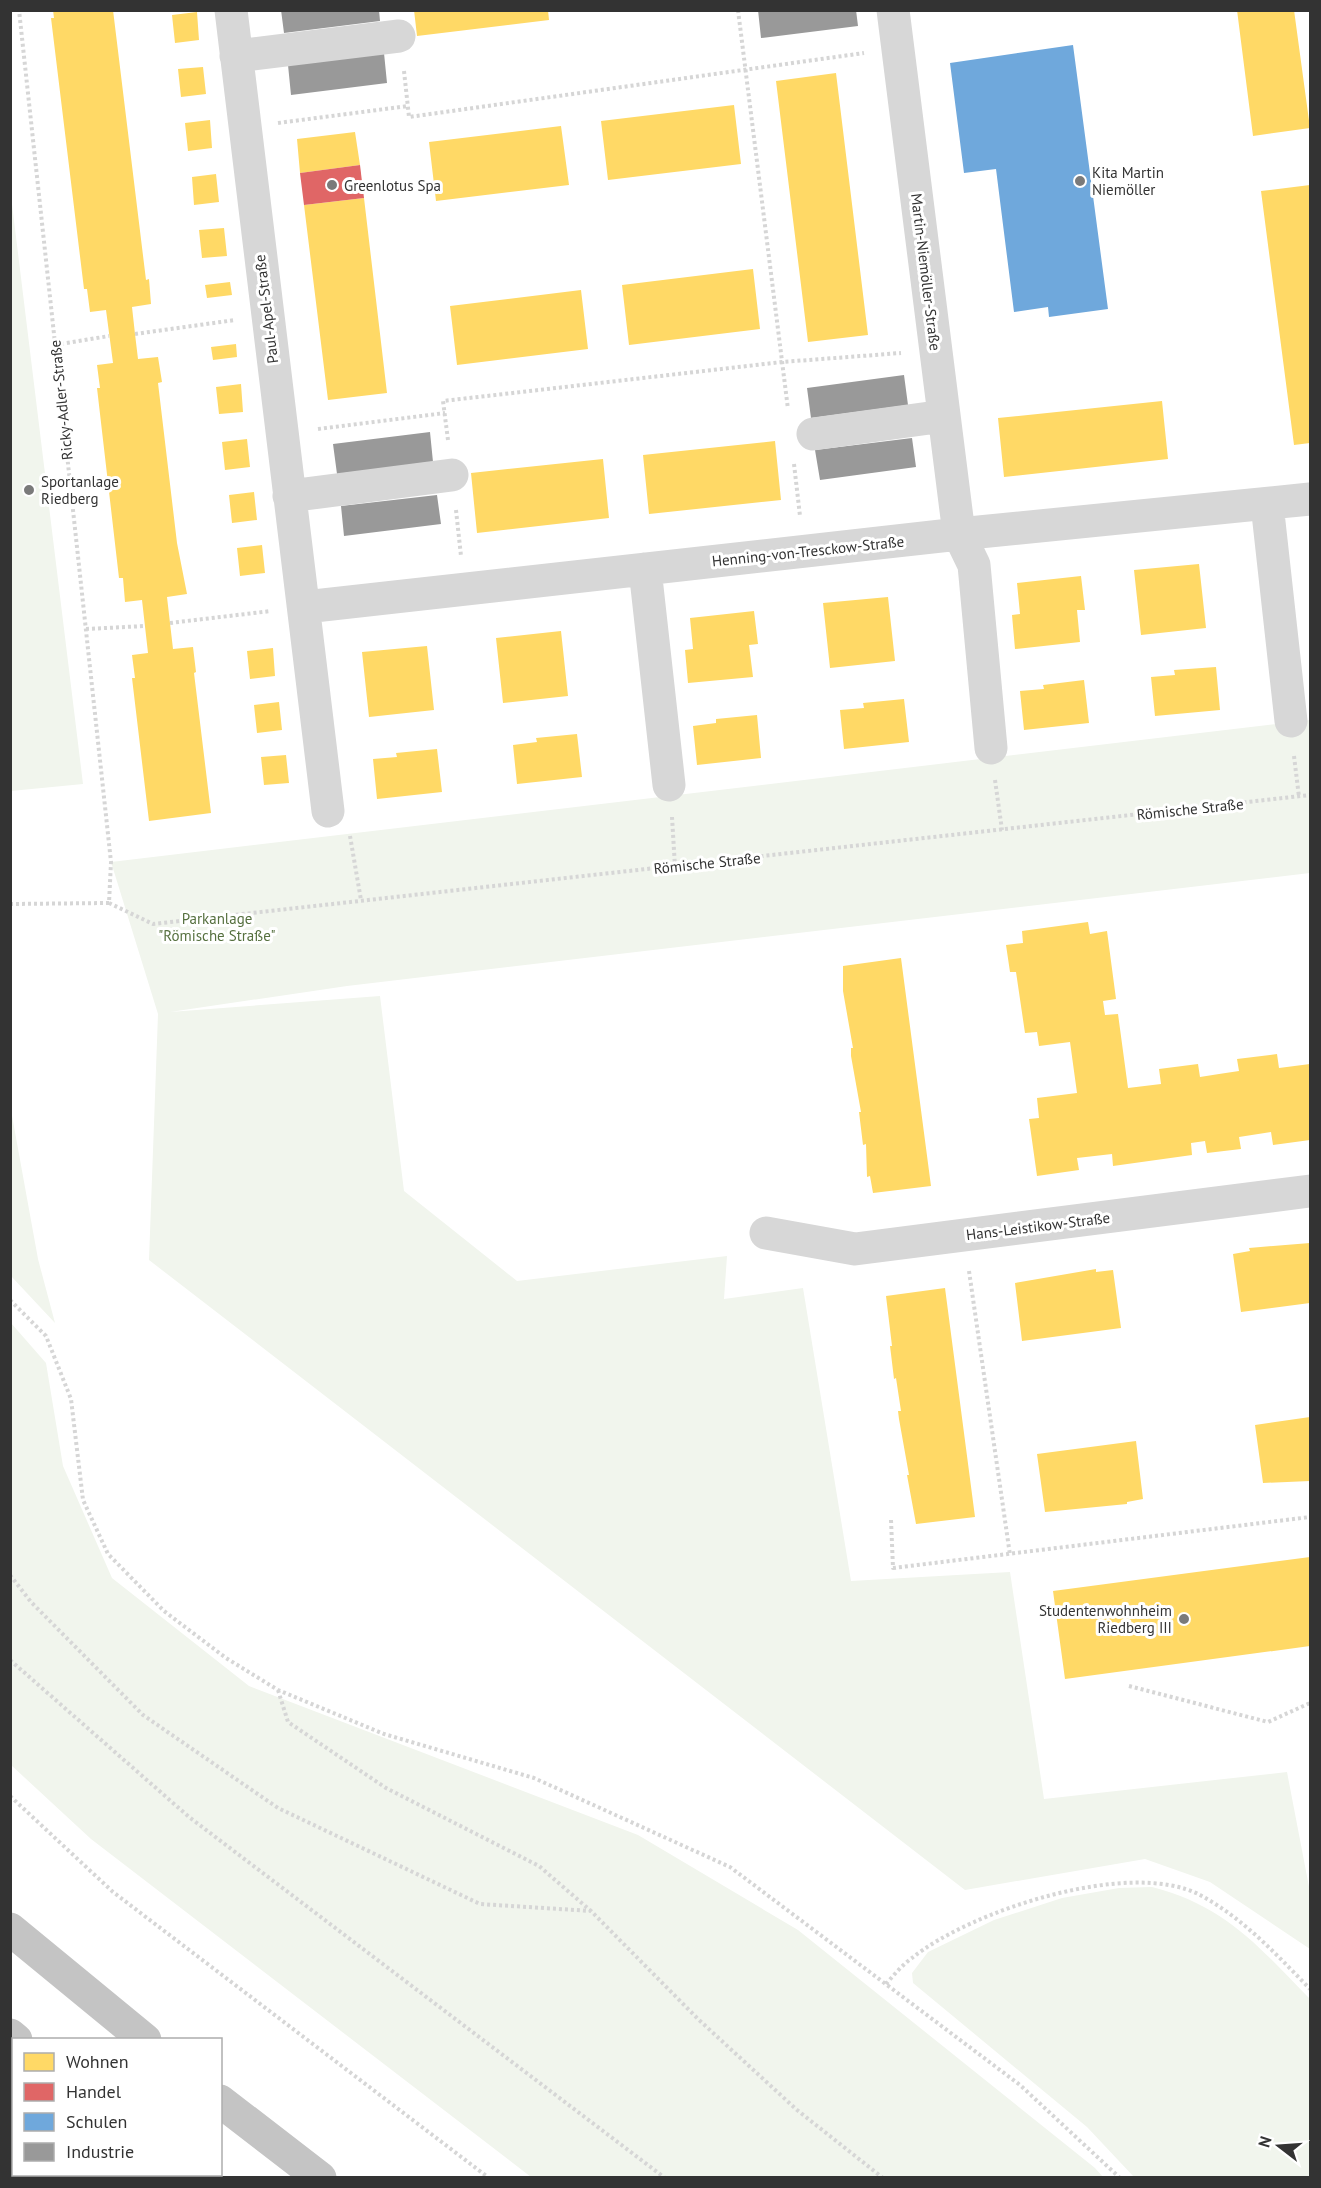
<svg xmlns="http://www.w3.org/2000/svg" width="1321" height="2188" font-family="'PT Sans',sans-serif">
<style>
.green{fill:#f1f5ed}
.homes{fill:#ffd966}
.shops{fill:#e06666}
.schools{fill:#6fa8dc}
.industry{fill:#999}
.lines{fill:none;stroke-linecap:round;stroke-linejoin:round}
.path{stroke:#d6d6d6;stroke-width:4;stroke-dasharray:3 3;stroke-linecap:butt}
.minor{stroke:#d7d7d7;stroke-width:33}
.highway{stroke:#c4c4c4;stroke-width:33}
.poi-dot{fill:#7a7a7a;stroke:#fff;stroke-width:2}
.labels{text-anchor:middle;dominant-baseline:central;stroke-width:6;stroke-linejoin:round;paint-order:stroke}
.poi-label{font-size:15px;fill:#333;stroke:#fff;text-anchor:start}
.street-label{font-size:15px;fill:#333;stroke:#fff}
.park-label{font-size:15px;fill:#56703f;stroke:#fff}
</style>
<rect width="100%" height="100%" fill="#fff"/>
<!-- green -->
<path class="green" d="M11 196 83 784 11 791H10Z
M1310 720V873L347 986 170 1012 380 996 404 1191 517 1281 727 1256 724 1299 803 1288 851 1581 1010 1572 1044 1799 1287 1772 1310 1892V1949L1210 1882 1145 1859 965 1890 149 1260 158 1014 111 862Z
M11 1110 38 1259 55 1323 11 1276Z
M11 1323 46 1363 63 1466 112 1578 249 1686 638 1835 798 1930 1095 2168 1103 2177H531L91 1839 11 1765Z
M1152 1887C1226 1906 1259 1947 1310 1999V2177H1134L1087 2127 913 1983 912 1973 928 1952 994 1920 1062 1898 1119 1888Z"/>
<!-- homes -->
<path class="homes" d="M53 10H113L146 280 149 279 151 304 132 307 135 334 138 359 158 357 162 382 158 383 177 543 187 594 167 597 173 649 193 647 196 672 194 673 211 813 149 821 132 678H135L132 655 148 653 142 600 125 602 123 578H119L97 388H100L97 365 113 363 106 310 90 312 87 289H84L51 18H54Z
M414 10H548L549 20 417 36Z
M1237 10H1294L1310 128 1253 136Z
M197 12 199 40 175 43 172 15Z
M203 67 206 94 181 97 178 69Z
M836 73 868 335 808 342 776 81Z
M734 105 741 164 608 180 601 121Z
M210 120 212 148 188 151 185 123Z
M561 126 569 185 436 201 429 142Z
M355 132 360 165 300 173 297 139Z
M216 174 219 202 194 205 192 177Z
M1310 185V443L1294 445 1261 191Z
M364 198 387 393 328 400 304 205Z
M224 228 227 256 202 258 199 230Z
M753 269 760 329 629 345 622 285Z
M230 282 232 295 207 298 205 285Z
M581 290 588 349 457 365 450 306Z
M236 344 237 357 213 360 211 347Z
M241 384 243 412 219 414 216 387Z
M1162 401 1168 459 1004 477 998 418Z
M247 439 250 467 225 470 222 442Z
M775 441 781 500 649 514 643 455Z
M603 459 609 518 477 533 471 473Z
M254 492 257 520 232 523 229 495Z
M262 545 265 573 240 576 237 548Z
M1199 564 1206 628 1141 635 1134 570Z
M1081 576 1085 610H1077L1080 642 1015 649 1012 615 1020 614 1017 583Z
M888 597 895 661 830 668 823 603Z
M754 611 758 644 749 645 753 677 688 683 685 650 693 649 690 618Z
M561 631 568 696 503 703 496 638Z
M427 646 434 710 369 717 362 652Z
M273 648 275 676 250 679 247 651Z
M1216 667 1220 710 1155 716 1151 677 1175 675 1174 670Z
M1084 680 1089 723 1024 730 1020 691 1044 689 1043 685Z
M904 699 909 742 844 749 840 710 864 708 863 703Z
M279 702 282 730 257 733 254 705Z
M757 715 761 758 697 765 693 726 716 723V719Z
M577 734 582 777 517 784 513 745 537 742 536 738Z
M437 749 442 792 377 799 373 759 397 757 396 753Z
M286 755 289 783 264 785 261 757Z
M1088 922 1090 934 1107 931 1116 999 1103 1001 1105 1015 1118 1014 1128 1088 1161 1084 1159 1069 1198 1064 1200 1077 1219 1074 1239 1071 1237 1059 1277 1054 1279 1068 1310 1064V1140L1273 1145 1271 1132 1239 1137 1241 1149 1207 1153 1205 1141 1191 1143 1192 1155 1113 1166 1112 1154 1077 1158 1079 1170 1037 1176 1029 1119 1039 1118 1037 1098 1077 1093 1070 1042 1039 1046 1037 1032 1025 1033 1016 972H1010L1006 945 1023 943 1022 931Z
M901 958 931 1186 873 1193 870 1176 867 1177 866 1144 863 1145 859 1112H861L851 1056V1048H853L843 991V966Z
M1310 1243V1303L1241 1312 1233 1254 1250 1251 1249 1248Z
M1096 1269V1272L1113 1270 1121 1328 1022 1341 1015 1283Z
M945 1288 975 1517 916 1524 907 1475H909L899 1419 898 1411H901L896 1378 894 1379 891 1354 890 1346H892L886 1296Z
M1310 1417V1481L1263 1483 1255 1425Z
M1136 1441 1143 1499 1127 1502V1504L1045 1512 1037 1454Z
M1310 1557V1646L1065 1679 1053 1591Z"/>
<!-- shops -->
<path class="shops" d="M360 165 364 198 304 205 300 173Z"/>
<!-- schools -->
<path class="schools" d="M1073 45 1108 309 1049 317 1048 307 1014 312 996 169 964 173 950 63Z"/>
<!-- industry -->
<path class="industry" d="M281 10H379L380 21 284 33Z
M758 10H856L858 26 761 38Z
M384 53 387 83 291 95 288 65Z
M904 375 908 405 811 418 807 388Z
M430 432 433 462 337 474 333 444Z
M912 438 916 467 820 480 815 450Z
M437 495 441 524 344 536 341 506Z"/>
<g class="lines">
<!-- path -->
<path class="path" d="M738 10 788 409
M404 71 409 117 864 53
M278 123 408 106
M135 334 235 320
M55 345 109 336
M318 429 445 413
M448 440 443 401 782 362 901 353
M794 464 800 516
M456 510 461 556
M170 623 271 611
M86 629 145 626
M1294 756 1299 797
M995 780 1002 830
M672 817 675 867
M350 836 361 900
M109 903 153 924 1310 795
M10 904 109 903 111 862 19 10
M969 1271 1010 1555
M10 1300 46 1336 71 1399 83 1500 108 1554 164 1611 226 1658 278 1690 384 1734 534 1778 730 1867 1020 2085 1120 2178
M891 1520 893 1568 1310 1517
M10 1575 31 1602 143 1715 278 1808 480 1904 591 1911
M10 1660 189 1817 665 2178
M1129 1686 1268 1722 1310 1703
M278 1690 288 1722 386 1788 539 1866 591 1911 699 2020 797 2110 883 2178
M10 1796 113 1892 489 2178
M886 1984C894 1975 902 1965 912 1958 970 1911 1130 1858 1200 1895 1243 1918 1277 1955 1310 1989
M59 2174 63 2178
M32 2178 38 2174"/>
<!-- minor -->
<path class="minor" d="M231 10 328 811
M893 10 959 534 974 565 991 748
M236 56 399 36
M813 434 944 416
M289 496 452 475
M1267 504 1291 721
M645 569 669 785
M305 607 959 534 1310 499
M766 1233 855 1249 1310 1191"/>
<!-- highway -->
<path class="highway" d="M10 1929 145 2040
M10 2035 16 2040
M220 2101 320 2178
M182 2174 185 2178"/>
</g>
<!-- markers -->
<g class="poi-dot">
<circle cx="1080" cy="181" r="6"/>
<circle cx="332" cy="185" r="6"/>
<circle cx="29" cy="490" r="6"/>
<circle cx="1184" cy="1619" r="6"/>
</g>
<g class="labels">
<!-- poi labels -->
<g class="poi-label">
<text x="1092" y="172">Kita Martin<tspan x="1092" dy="17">Niemöller</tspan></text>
<text x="344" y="185">Greenlotus Spa</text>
<text x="41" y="481">Sportanlage<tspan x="41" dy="17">Riedberg</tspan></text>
<text x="1172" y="1610" text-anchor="end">Studentenwohnheim<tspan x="1172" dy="17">Riedberg III</tspan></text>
</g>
<!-- street labels -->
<g class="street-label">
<text transform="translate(926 272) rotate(83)">Martin-Niemöller-Straße</text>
<text transform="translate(266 309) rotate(-97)">Paul-Apel-Straße</text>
<text transform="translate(61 400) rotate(-96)">Ricky-Adler-Straße</text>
<text transform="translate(808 551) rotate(-6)">Henning-von-Tresckow-Straße</text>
<text transform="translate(1190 809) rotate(-6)">Römische Straße</text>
<text transform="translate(707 863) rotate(-6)">Römische Straße</text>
<text transform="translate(1038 1226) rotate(-7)">Hans-Leistikow-Straße</text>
</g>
<!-- park labels -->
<g class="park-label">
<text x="217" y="918">Parkanlage<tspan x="217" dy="17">"Römische Straße"</tspan></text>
</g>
</g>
<!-- border -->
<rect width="1321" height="2188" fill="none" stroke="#333333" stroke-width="24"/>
<!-- legend -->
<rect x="12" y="2038" width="210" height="138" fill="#ffffff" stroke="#adadad" stroke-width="1.5"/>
<rect x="24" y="2053" width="30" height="18" fill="#ffd966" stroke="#adadad" stroke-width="1.5"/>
<text x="66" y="2068" font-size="18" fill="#333333">Wohnen</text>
<rect x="24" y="2083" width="30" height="18" fill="#e06666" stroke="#adadad" stroke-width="1.5"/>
<text x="66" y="2098" font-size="18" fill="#333333">Handel</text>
<rect x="24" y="2113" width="30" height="18" fill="#6fa8dc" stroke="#adadad" stroke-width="1.5"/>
<text x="66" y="2128" font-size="18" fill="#333333">Schulen</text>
<rect x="24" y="2143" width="30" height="18" fill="#999999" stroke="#adadad" stroke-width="1.5"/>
<text x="66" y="2158" font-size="18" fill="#333333">Industrie</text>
<!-- north arrow -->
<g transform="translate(1279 2146) rotate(287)" stroke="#ffffff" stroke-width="4.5" paint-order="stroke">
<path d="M0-4.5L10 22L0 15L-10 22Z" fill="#333333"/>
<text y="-9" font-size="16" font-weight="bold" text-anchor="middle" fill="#333333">N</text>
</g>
</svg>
